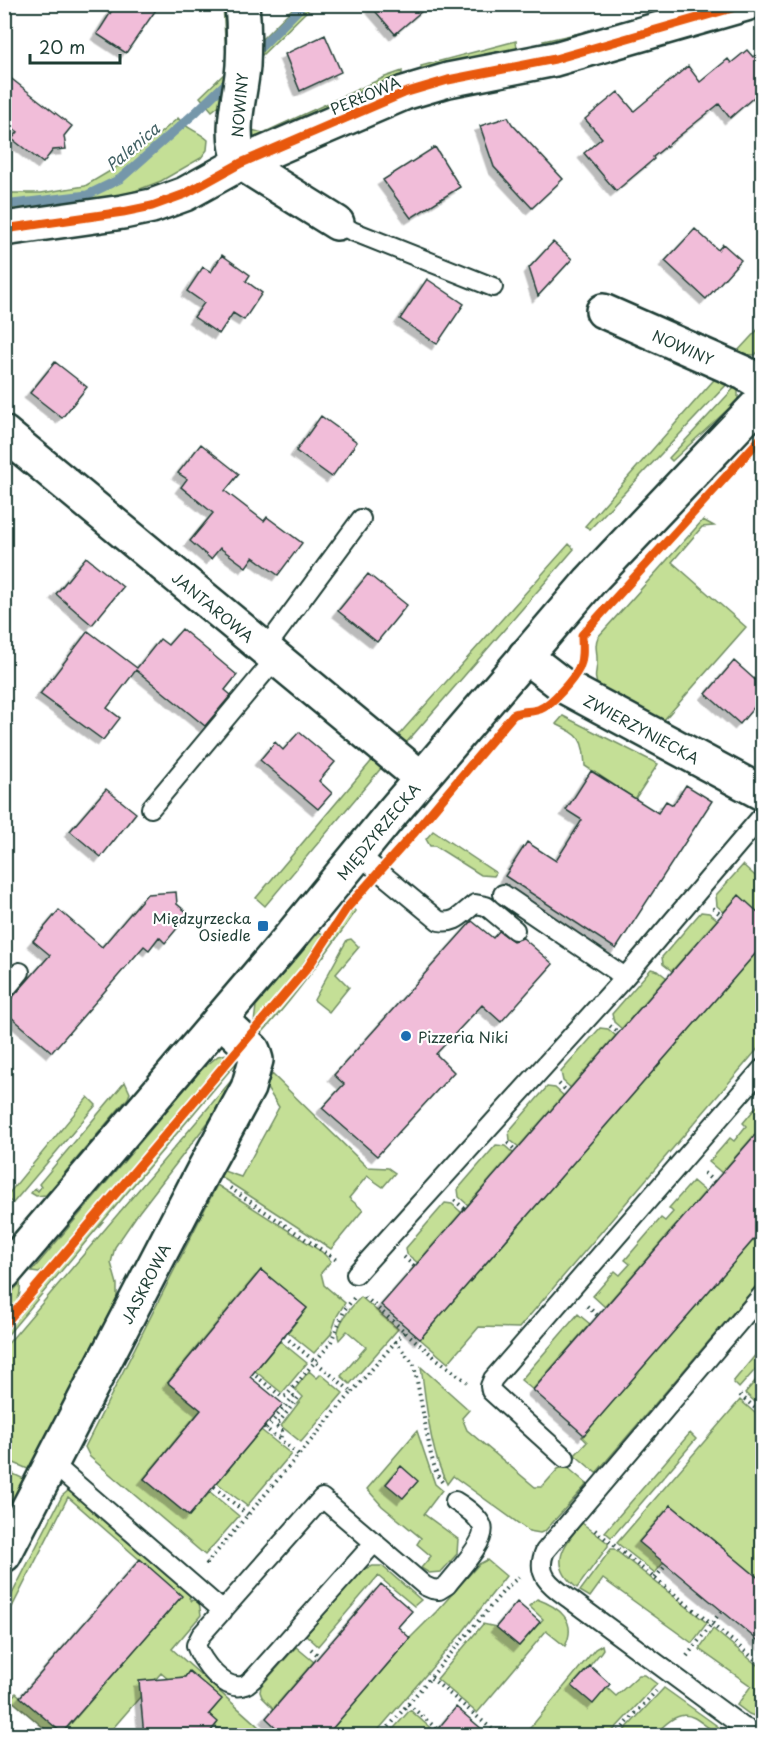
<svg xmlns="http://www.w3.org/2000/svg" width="767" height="1740" font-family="'Playpen Sans',sans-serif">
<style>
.green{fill:#c4df96;stroke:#728e65;stroke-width:1.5}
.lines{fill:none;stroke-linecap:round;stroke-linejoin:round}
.stream{stroke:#7597aa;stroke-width:9}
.building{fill:#f1bdd9;stroke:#1f3d34;stroke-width:1.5;filter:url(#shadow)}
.service-casing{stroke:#1f3d34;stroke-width:22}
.minor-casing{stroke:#1f3d34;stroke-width:38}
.secondary-casing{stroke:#1f3d34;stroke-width:38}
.path{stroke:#1f3d34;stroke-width:4;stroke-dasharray:1.5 4.5;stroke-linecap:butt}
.service{stroke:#fff;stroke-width:18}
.minor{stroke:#fff;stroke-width:33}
.secondary{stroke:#fff;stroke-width:33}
.cycleway-casing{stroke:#fff;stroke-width:13}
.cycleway{stroke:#e8590c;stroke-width:9}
.poi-dot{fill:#1f6fb2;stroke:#fff;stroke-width:2}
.labels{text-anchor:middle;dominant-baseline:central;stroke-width:4.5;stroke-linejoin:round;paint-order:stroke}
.street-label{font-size:15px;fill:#1f3d34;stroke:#fff}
.poi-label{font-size:15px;fill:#1f3d34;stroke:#fff;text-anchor:end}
.water-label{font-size:16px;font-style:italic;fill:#436265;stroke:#fff}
</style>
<defs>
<filter id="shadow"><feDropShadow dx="-5.5" dy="5.5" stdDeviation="0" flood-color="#0004"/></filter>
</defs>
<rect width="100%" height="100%" fill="#fff"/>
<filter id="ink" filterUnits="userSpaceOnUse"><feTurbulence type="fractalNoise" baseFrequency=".0167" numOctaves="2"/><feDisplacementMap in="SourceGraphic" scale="12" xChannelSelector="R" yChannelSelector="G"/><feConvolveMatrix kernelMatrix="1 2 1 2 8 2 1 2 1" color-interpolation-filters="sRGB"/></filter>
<g filter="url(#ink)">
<!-- green -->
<path class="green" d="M223 5H231L232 83 222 103 212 111 200 97 227 71Z
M296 5H313L258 59V43Z
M659 10 658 20 548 49 543 41 603 28Z
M516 41 518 56 426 79 421 66Z
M402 71V86L256 139 248 135V129L263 133 385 77Z
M178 118C187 130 197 130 208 140L207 150 201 158 161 181 122 196 7 218 4 193H41L85 186 127 161Z
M762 325V348L755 355 735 354Z
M720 373 730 381 590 529 585 526Z
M735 387 738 390V400L672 461 669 458Z
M703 520 714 526 702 527 672 562 746 627 663 721 599 689C592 674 598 672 597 658 597 649 594 645 598 637Z
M569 544 574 549 406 743 401 744 396 738Z
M563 716 658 764 635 799 585 766C583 738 581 736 556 724Z
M375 757 383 766 265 906 256 898Z
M433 831 496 873 494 876 481 875 435 846H430L426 839Z
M743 865 762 882V916L739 896 724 912 717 906 716 895Z
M353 909 356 911C326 954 297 994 262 1033L259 1031 309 973Z
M701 912 709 913 718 920 672 971 663 964 662 957Z
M319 932 323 934 301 967 254 1023 256 1006Z
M351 939 359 947 336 974 349 987 329 1012 314 1000 347 940Z
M762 946V1044L519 1328 479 1327 448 1363 420 1339Z
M651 969 658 971 667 978 622 1029 614 1022 612 1014Z
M600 1028 608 1029 616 1036 571 1088 563 1081 561 1072Z
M227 1054 45 1268 39 1273 31 1272 201 1070 218 1056Z
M235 1060 236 1063 5 1338V1333Z
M272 1074 367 1167 388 1168 395 1173 383 1187 367 1176 349 1198 363 1210 331 1249 221 1177V1170L241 1177 279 1107 266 1087Z
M236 1075 219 1108 139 1212 115 1247 111 1263 117 1284V1297L113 1310 30 1470 5 1459V1347Z
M125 1082 130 1093 128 1098 46 1195 36 1196 31 1193 35 1188 38 1191 41 1187 39 1184Z
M547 1087 555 1088 564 1096 519 1147 510 1140 509 1131Z
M88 1097 96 1105 13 1203 5 1198Z
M762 1100V1127L722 1173 709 1162 730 1138 734 1141 746 1126 743 1123Z
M496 1145 505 1146 514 1154 468 1205 459 1197 458 1189Z
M693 1181 706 1192 605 1307 593 1296 615 1271 620 1275 630 1264 625 1260 661 1218 665 1221 673 1212 669 1208Z
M217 1185 322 1252 331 1261 321 1273 324 1285 345 1303 337 1316 331 1334 314 1353 288 1332 307 1308 261 1270 168 1383 197 1407 206 1404 144 1479 189 1516 210 1492 239 1516 205 1555 90 1457 85 1447Z
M445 1203 452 1204 462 1213 418 1263 407 1254 406 1248Z
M762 1230V1279L596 1473 575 1455 587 1442 582 1437Z
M20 1283C22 1299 14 1306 5 1317V1301Z
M361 1297 398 1329 350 1384 341 1376 366 1347 347 1331 339 1340C333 1327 352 1306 361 1297Z
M578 1314 590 1324 533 1390 521 1380Z
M280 1341 307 1363 282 1393 255 1371Z
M762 1347V1362L739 1388 733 1382Z
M421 1367 469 1410 462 1418 467 1430 535 1487H542L558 1469 566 1466 587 1484 545 1531 540 1533 529 1531 453 1476 447 1484C429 1449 427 1406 421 1367Z
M309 1371 317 1378 321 1374 343 1393 301 1442 281 1426 303 1397 295 1389Z
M762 1373V1408L745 1393Z
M740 1400 762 1419V1581L671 1505 664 1562 655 1573 617 1543Z
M261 1430 291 1454 247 1506 217 1483Z
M417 1431 435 1484 442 1490 424 1514 458 1539 457 1554 441 1572 429 1573 421 1568 431 1556 417 1544 421 1538 382 1506 367 1489Z
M690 1433 696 1439 614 1535 611 1537 605 1532Z
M5 1470 24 1479 7 1511 10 1518 5 1529Z
M69 1490 191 1595 189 1598 192 1601 195 1599 199 1602 201 1615 172 1649 269 1736 226 1735 215 1726 217 1723 209 1714 221 1699 189 1672 185 1677 168 1679 161 1673 107 1735H52L10 1699 16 1693 63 1733 181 1596 68 1497 5 1621V1608L62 1496Z
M582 1523 608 1543V1546L577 1588C548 1565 563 1545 582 1523Z
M611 1549H614L707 1623 692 1643 603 1579 590 1597 580 1591Z
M487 1560 506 1576 461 1634 374 1735 326 1736 410 1638 436 1612 479 1564Z
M373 1566H382L421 1600 414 1606 378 1576 318 1646 306 1635 363 1569Z
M537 1599C559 1607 578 1621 565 1646L546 1631 477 1713 437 1679 483 1624 496 1627 519 1646 543 1619 529 1606Z
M713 1629 762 1669V1719L749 1714 737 1705 751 1686 699 1649Z
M602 1645 603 1649 601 1652 573 1686 607 1688 616 1696 639 1675H645L657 1684 609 1735 522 1736 531 1727 595 1649Z
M296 1647 314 1662 274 1709 262 1697 260 1692 261 1686Z
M664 1688 730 1735C699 1736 694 1690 655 1735H620Z
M410 1710 435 1732 432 1735H388Z"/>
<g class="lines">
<!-- stream -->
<path class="stream" d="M260 48 304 4
M4 205 87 195 120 179 196 112 227 82"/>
</g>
<!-- building -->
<path class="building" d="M116 4H160L126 53 97 34Z
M369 4H430L395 34Z
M325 35 341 72 300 91 285 54Z
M762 49V90L730 118 719 104 653 157 654 159 616 191 584 153 602 138 585 119 618 92 634 111 688 66 700 82 728 59 731 63 747 50 753 57Z
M4 73 72 126 64 136 66 149 53 150 43 163 12 139 18 132 4 122Z
M508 117 512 124 563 179 532 208 494 167 480 126Z
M435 147 460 187 411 218 383 180Z
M695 229 718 250 723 244 741 260 706 299 665 261Z
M553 242 572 259 538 296 529 268Z
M222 255 250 275 246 281 262 293 244 320 233 313 219 334 194 317 204 303 187 291 203 267 211 272Z
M427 279 464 304 437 344 400 319Z
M55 362 87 387 62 418 30 393Z
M321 416 357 442 332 477 296 451Z
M201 444 239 474 225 491 264 521 267 517 302 543 278 575 253 557 246 567 220 548 211 559 190 541 213 513 181 487 187 479 178 473Z
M86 557 123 587 92 625 56 594Z
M368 574 407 605 377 642 338 611Z
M182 629 237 675 225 690 231 695 205 726 136 670 107 708 120 718 103 740 40 694 88 631 137 668 160 639 168 645Z
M734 661 762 686V698L740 724 706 694Z
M299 732 335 762 319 781 332 793 318 809 260 760 275 742 283 750Z
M591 771 658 813 666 801 673 805 686 785 712 801 616 949 505 876 527 842 556 861 582 820 566 810Z
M106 789 136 813 101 857 70 831Z
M176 892 177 904 189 914 165 943 159 937 149 950 144 946 52 1052 4 1011V1007L50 955 33 941 59 910 102 947 147 894Z
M739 895 762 916V946L420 1339 381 1305Z
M472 921 493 938 499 931 513 941 523 938 553 964 501 1022 482 1005 436 1054 454 1072 377 1156 322 1108 344 1084 334 1075Z
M762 1127V1230L584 1435 533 1390Z
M261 1270 307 1308 250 1377 283 1404 189 1516 144 1479 201 1410 168 1383Z
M401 1466 418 1481 403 1498 386 1484Z
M671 1505 762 1581V1644L639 1542Z
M140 1559 182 1596 62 1733 20 1697Z
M381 1584 412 1611 398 1627 410 1638 326 1736H285L266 1718Z
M517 1602 540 1622 519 1646 496 1627Z
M590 1666 610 1684 593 1704 572 1686Z
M189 1671 222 1699 209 1714 218 1722 207 1736H144L139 1681 185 1677Z
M456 1707 490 1736H432Z"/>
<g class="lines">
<!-- service casing -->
<g class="service-casing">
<path id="service" d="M337 223 352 231 493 287
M265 649 361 519
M151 808 276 658
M358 854 439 921C457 924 461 914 475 904L486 906 515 930
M503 894 625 977
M4 991 20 972
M356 1274 625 977 762 816
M762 1295 545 1551C534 1576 553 1587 571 1600L743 1727 762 1735
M565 1458 491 1391 490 1386 493 1379 762 1069
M52 1463 223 1611
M375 1542 253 1679C250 1681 248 1684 245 1685 225 1693 201 1661 196 1645L201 1635 322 1498 425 1586 432 1589 439 1590 447 1585C456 1573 488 1540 482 1526 477 1515 465 1507 455 1501"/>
</g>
<!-- minor casing -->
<g class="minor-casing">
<g id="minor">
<path d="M242 4C244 24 244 46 243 66 240 101 228 128 241 163L337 223"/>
<path d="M4 229 123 212 152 206 185 194 241 163 404 93 448 80 555 59 746 4"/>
<path id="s1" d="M603 311 744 373 762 384"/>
<path id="s2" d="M4 433 421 778"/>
<path id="s3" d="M525 656 565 687 762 793"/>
<path id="s4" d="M4 1555 203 1171 248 1088 256 1060 253 1050 220 1019"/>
</g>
</g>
<!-- secondary casing -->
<g class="secondary-casing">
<g id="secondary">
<path id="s5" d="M4 1273 287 941 391 814 590 581 762 400"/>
</g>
</g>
<!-- path -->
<path class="path" d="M713 908 721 915
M610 1026 619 1033
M559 1084 568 1092
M508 1143 516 1151
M704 1173 714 1182
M230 1188 338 1261
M454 1200 465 1209
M404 1257 415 1267
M365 1297 433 1356 467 1382
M587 1306 598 1316
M395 1341 414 1365 431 1455 437 1475 443 1483
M256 1376 282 1397 286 1396 330 1344 345 1309 354 1298
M352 1392 404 1332
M740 1395 762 1414
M264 1427 299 1455
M266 1429 294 1396 298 1398 276 1426 282 1431 280 1440
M4 1464 15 1468
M214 1487 248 1515
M595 1530 762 1665
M206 1562 207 1563 352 1392 284 1336
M655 1578 666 1565
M311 1649 319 1656
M687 1656 722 1610
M431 1678 493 1730 505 1731 510 1728
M408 1704 437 1729
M381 1736 507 1587 519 1577
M615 1736 656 1691"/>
<!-- service -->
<use href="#service" class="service"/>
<!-- minor -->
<use href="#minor" class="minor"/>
<!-- secondary -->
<use href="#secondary" class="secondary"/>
<!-- cycleway casing -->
<g class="cycleway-casing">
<path id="cycleway" d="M4 229 123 212 152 206 185 194 241 163 404 93 448 80 555 59 746 4
M4 1325 308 967 346 909 413 834 513 715C522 710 531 713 540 709 552 704 573 680 579 668 584 658 582 645 582 635L762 437"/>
</g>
<!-- cycleway -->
<use href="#cycleway" class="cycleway"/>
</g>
</g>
<!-- markers -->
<g class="poi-dot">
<rect x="257" y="920" width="12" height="12" rx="3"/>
<circle cx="406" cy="1036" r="6"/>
</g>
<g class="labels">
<!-- street labels -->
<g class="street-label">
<text transform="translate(365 95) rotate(-23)">PERŁOWA</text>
<text transform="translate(239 105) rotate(-85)">NOWINY</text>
<text stroke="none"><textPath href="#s1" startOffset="88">NOWINY</textPath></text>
<text stroke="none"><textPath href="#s2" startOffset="272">JANTAROWA</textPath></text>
<text stroke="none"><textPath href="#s3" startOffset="138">ZWIERZYNIECKA</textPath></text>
<text stroke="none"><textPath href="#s5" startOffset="579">MIĘDZYRZECKA</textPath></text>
<text stroke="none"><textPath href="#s4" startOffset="306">JASKROWA</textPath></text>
</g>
<!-- poi labels -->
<g class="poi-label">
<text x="251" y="917">Międzyrzecka<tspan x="251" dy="17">Osiedle</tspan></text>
<text x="418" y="1036" text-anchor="start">Pizzeria Niki</text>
</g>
<!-- water labels -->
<g class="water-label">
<text transform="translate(132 146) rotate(-40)">Palenica</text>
</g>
</g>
<!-- margin -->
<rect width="767" height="1740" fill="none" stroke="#fff" stroke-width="24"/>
<rect x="12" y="12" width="743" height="1716" fill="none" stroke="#1f3d34" stroke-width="2" filter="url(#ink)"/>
<!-- scale -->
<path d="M30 54v9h90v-9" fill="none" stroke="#1f3d34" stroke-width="3"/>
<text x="39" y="54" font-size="18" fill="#1f3d34" stroke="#ffffff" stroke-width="4.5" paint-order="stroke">20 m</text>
</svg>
